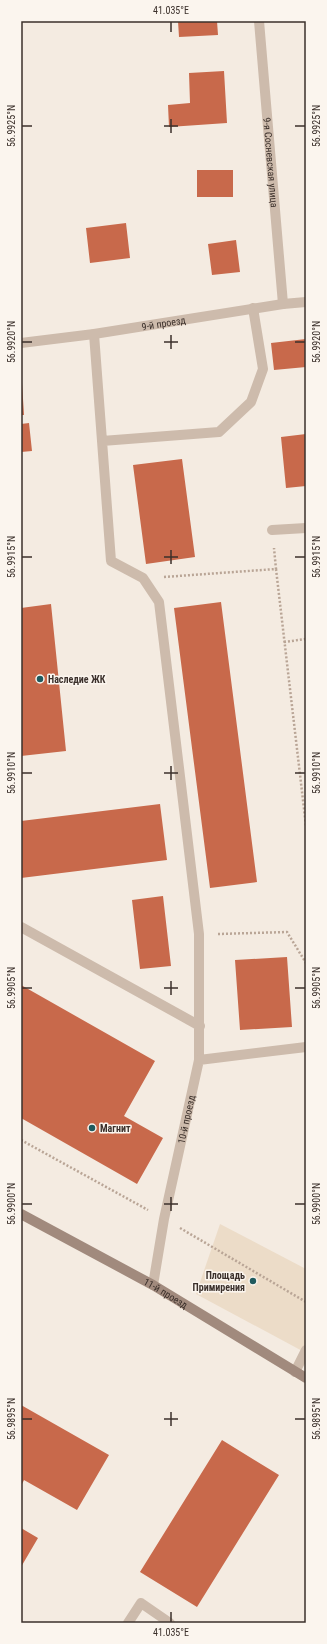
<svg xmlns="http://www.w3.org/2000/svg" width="327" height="1644" font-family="'Roboto Condensed',sans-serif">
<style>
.plaza{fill:#ecdcc8}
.building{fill:#c8694b}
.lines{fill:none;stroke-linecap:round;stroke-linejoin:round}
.path{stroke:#b9a596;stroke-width:2.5;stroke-dasharray:2 2;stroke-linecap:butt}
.lane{stroke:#cdbbac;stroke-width:10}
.street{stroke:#cdbbac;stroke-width:10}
.secondary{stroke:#a18a7d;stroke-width:10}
.ticks{fill:none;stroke:#3b302b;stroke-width:1.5}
.poi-dot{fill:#1f5a5e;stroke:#fbf5ee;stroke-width:1.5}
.labels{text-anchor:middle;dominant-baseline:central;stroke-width:3;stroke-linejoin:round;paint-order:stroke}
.street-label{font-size:10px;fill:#3b302b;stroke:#fbf5ee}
.poi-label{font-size:10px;font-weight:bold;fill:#3b302b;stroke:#fbf5ee;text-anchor:start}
.neatline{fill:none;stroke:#3b302b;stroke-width:1.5}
.ticks-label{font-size:10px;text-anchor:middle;fill:#3b302b}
</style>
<rect width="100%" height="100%" fill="#f4ebe1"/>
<!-- plaza -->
<path class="plaza" d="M220 1224 306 1269V1353L196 1294Z"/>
<!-- building -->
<path class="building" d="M178 21H217L218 35 179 37Z
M224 71 227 123 169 127 168 105 190 103 189 73Z
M197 170H233V197H197Z
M126 223 130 258 90 263 86 228Z
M236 240 240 272 212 275 208 244Z
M306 339V367L274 370 271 343Z
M21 383H22L24 415H21Z
M29 423 32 451 21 452V424Z
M306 434V486L286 488 281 437Z
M182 459 195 557 146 564 133 465Z
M221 602 257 882 210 888 174 608Z
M51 604 66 751 21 756V608Z
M160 804 167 860 21 878V821Z
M163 896 171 966 140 969 132 900Z
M287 957 292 1027 240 1030 235 960Z
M21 985 155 1061 124 1116 163 1138 137 1184 21 1118Z
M21 1405 109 1455 77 1510 24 1480 21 1486Z
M222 1440 279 1475 197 1607 140 1572Z
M21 1528 38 1538 21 1567Z"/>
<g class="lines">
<!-- path -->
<path class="path" d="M276 569 306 826
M164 577 276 569 274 548
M284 642 306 639
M218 934 287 932 306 963
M21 1140 148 1210
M180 1228 306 1302"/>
<!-- lane -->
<path class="lane" d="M94 334 111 561 143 578 159 602 199 934V1060
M102 441 219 432 251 402 263 369 253 308
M272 530 306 528
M21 927 200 1026
M295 1372 306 1350
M128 1623 141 1603 170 1623"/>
<!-- street -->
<g class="street">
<path id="s1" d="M259 21 283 304"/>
<path id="s2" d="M21 343 94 334 283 304 306 302"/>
<path id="s3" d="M153 1285 164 1219 199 1060 306 1047"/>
</g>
<!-- secondary -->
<path class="secondary" id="s4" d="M21 1214 153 1285 306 1378"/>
</g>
<!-- ticks -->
<path class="ticks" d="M171 22V32M171 119V133M22 126H32M164 126H178M295 126H305M171 335V349M22 342H32M164 342H178M295 342H305M171 550V564M22 557H32M164 557H178M295 557H305M171 766V780M22 773H32M164 773H178M295 773H305M171 981V995M22 988H32M164 988H178M295 988H305M171 1197V1211M22 1204H32M164 1204H178M295 1204H305M171 1412V1426M22 1419H32M164 1419H178M295 1419H305M171 1612V1622"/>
<!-- markers -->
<g class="poi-dot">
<circle cx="40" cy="679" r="4"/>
<circle cx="92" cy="1128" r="4"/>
<circle cx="253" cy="1281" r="4"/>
</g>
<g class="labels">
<!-- street labels -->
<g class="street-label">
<text stroke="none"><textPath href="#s1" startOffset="142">9-я Сосневская улица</textPath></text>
<text stroke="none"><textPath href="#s2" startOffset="144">9-й проезд</textPath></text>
<text stroke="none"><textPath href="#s3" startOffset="169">10-й проезд</textPath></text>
<text stroke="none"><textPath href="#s4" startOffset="165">11-й проезд</textPath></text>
</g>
<!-- poi labels -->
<g class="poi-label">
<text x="48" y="679">Наследие ЖК</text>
<text x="100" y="1128">Магнит</text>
<text x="245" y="1275" text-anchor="end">Площадь<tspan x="245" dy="12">Примирения</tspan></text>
</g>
</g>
<!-- border -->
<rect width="327" height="1644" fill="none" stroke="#fbf5ee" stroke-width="44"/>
<rect x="22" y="22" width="283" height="1600" class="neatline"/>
<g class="ticks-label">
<text x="171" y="14">41.035°E</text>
<text transform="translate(11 126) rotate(-90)" y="4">56.9925°N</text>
<text transform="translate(316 126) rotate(-90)" y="4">56.9925°N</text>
<text transform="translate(11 342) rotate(-90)" y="4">56.9920°N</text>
<text transform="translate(316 342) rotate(-90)" y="4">56.9920°N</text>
<text transform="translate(11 557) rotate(-90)" y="4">56.9915°N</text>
<text transform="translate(316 557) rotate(-90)" y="4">56.9915°N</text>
<text transform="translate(11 773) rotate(-90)" y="4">56.9910°N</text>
<text transform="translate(316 773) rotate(-90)" y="4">56.9910°N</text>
<text transform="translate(11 988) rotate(-90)" y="4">56.9905°N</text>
<text transform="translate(316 988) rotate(-90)" y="4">56.9905°N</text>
<text transform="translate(11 1204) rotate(-90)" y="4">56.9900°N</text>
<text transform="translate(316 1204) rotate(-90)" y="4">56.9900°N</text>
<text transform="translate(11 1419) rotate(-90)" y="4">56.9895°N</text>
<text transform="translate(316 1419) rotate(-90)" y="4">56.9895°N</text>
<text x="171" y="1636">41.035°E</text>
</g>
</svg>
